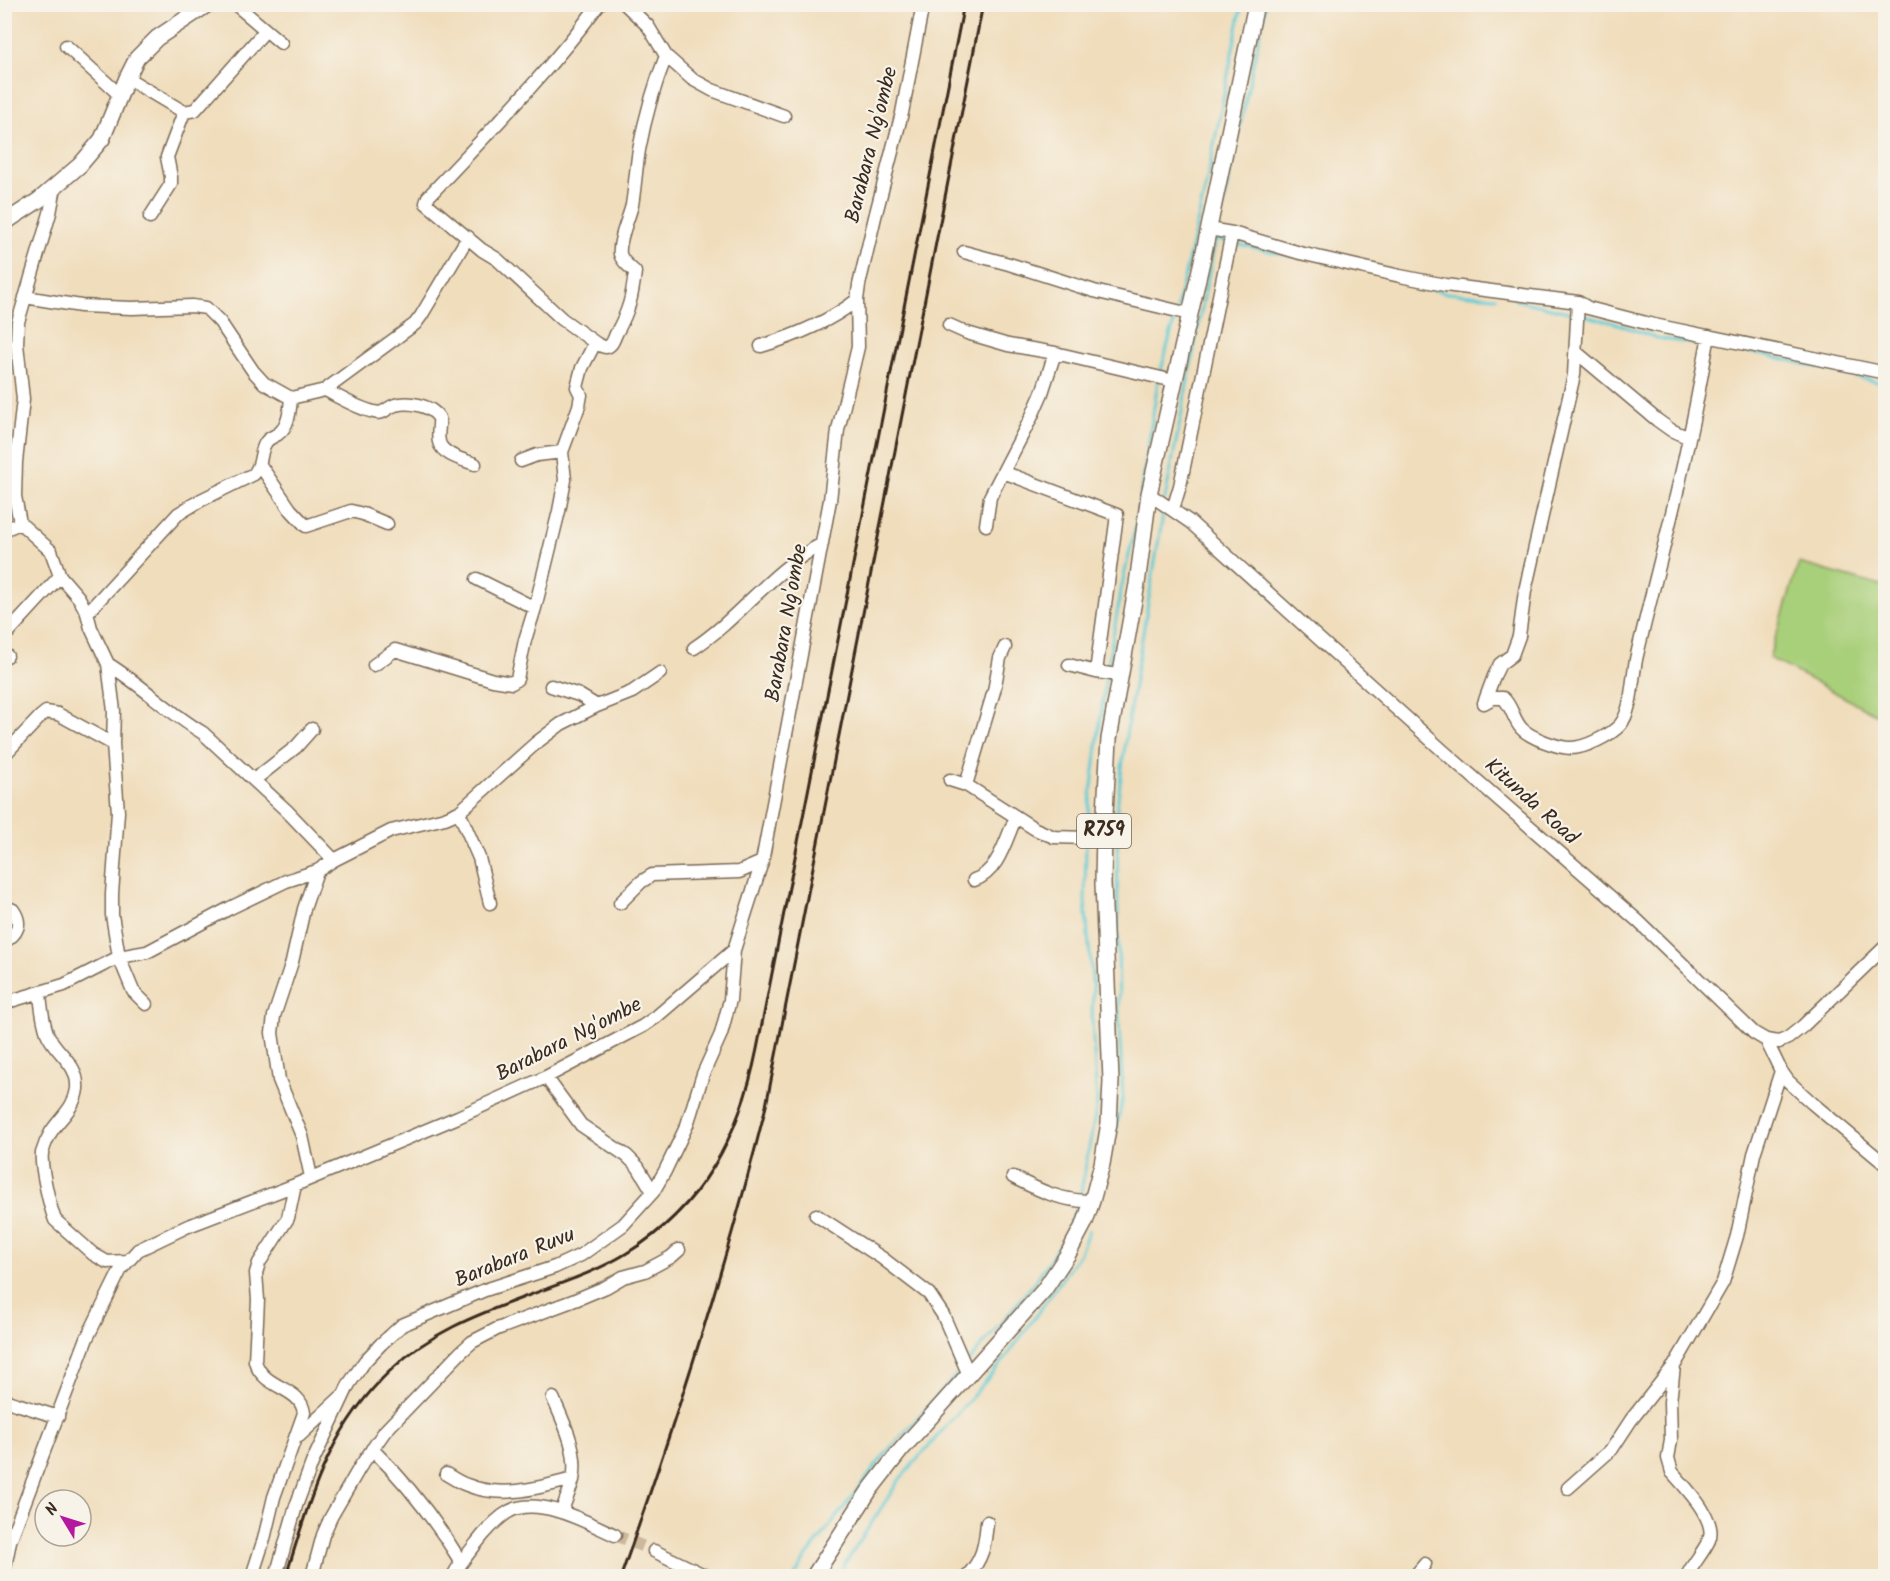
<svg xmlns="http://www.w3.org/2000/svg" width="1890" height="1581" font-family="Kalam,sans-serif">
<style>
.green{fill:#a8cf79;stroke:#727c4c;stroke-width:1.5}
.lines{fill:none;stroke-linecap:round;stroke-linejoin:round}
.stream{stroke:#5cc9d4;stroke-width:3}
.minor-tunnel{stroke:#ccb99c;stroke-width:12;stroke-dasharray:12 6;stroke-linecap:butt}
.minor-casing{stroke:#7a6955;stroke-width:15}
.major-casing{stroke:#7a6955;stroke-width:18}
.minor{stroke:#fff;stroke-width:12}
.major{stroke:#fff;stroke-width:15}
.rail{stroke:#3b2a1e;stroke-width:3}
.labels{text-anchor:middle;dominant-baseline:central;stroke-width:4.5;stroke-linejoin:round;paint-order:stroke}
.shield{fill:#f7f3e8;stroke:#73665b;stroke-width:1.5}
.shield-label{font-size:20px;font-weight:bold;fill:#3b2a1e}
.street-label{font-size:21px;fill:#3b2a1e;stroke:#f7f3e8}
</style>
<rect width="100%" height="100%" fill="#f7f3e8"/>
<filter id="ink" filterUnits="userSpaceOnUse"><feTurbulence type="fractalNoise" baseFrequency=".0167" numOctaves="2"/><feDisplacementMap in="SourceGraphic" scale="12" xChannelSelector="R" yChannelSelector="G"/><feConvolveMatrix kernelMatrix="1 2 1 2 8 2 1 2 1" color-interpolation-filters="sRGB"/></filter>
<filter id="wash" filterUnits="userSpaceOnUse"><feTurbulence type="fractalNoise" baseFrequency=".008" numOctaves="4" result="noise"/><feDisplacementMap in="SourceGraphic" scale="24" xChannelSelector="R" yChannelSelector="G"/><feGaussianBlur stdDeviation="1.35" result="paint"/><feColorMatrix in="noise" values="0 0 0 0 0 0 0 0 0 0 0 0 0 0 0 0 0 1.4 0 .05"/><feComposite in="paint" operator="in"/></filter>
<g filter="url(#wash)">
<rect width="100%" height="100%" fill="#f0ddbc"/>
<!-- green -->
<path class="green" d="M1799 563 1885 587V719L1769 658Z"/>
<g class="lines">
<!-- stream -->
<path class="stream" d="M211 11 220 4
M1221 216 1266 4
M1233 243 1291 256
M1411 284 1447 293 1496 297
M1515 300 1573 313
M1177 308 1206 185 1242 4
M1582 315 1618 324 1657 338 1703 345
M1710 346 1762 354 1886 384
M1160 374 1176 314
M1165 499 1206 286 1216 239 1226 242
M1107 670 1122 585 1136 525 1158 381
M1086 833 1106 676
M1115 1134 1123 1098 1119 1022 1117 807 1128 721 1164 509
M1080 1197 1097 1104 1092 1020 1093 990 1085 902 1086 840
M968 1362 1032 1286 1065 1236 1078 1203
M795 1576 806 1557 885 1454 962 1369
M837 1576 900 1479 1005 1359 1079 1255 1089 1230"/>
</g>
</g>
<g filter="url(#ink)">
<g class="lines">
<!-- minor-tunnel -->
<path class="minor-tunnel" d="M615 1535 654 1551"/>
<!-- minor casing -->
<g class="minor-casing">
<path id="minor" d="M186 4 197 10
M235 4 281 43
M599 4C548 73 486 135 428 197L426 203 482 250 497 259 562 319 597 344C599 345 603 347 606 347 613 346 614 337 617 332 629 310 632 298 635 272 630 267 622 262 620 254 618 241 629 218 632 205 635 187 636 168 639 150 645 118 654 86 666 56
M625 4 648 26 666 56 692 79 712 90 784 116
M66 46 121 96
M127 78 184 112 167 157 171 177V184L150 217
M184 112 195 110 265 31
M55 187 50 213 18 322 17 344 23 399 16 462 15 496 20 523 51 551 60 576 79 598 87 613 91 628 108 664 114 711 113 744 118 812 112 894V915L119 957 133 991 146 1004
M1209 229 1232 233 1300 253 1400 276 1445 285 1578 302 1588 308 1654 325 1886 373
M964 252 1009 264 1094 291 1190 314
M25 297 81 306 132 308 192 306 206 308 220 322 253 371 264 383 291 398 325 390 415 324 421 316 468 237
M1578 302 1574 375 1525 591 1519 636 1512 655 1500 664 1494 676 1484 703 1493 698H1503C1512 706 1513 719 1521 728 1530 738 1559 748 1571 748 1585 748 1611 735 1620 725 1633 710 1632 674 1637 655 1654 583 1674 511 1689 438 1697 404 1702 370 1709 336
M949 325 967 333 1008 345 1055 353 1174 381
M761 346C795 336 830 321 857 300
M1576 352 1657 420 1671 430 1689 438
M325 390C341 398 357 408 374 412 384 415 386 408 395 405 409 401 431 405 439 418 440 425 437 434 439 442 442 455 464 460 475 464
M521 461 537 455 562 452
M260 465 290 509 306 526 351 511 363 514 387 524
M1003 472 1117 515 1096 672
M1149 494 1190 522 1442 750 1638 921 1754 1033 1766 1040 1779 1042 1788 1038 1803 1026 1886 946
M1173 509 1180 486 1232 233
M986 525 990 497 1031 418 1042 393 1055 353
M4 530 20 523
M477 579 535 608
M87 613 178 514 201 500 254 474C263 464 259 452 266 442 269 438 273 437 278 434 289 426 290 410 291 398
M4 637 60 576
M694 648C741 617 770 571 822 544
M4 653 7 656
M108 664C142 685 169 713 203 733L287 811 334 860
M374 665 395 650 493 680 512 683 517 679 525 640 535 608 559 511 565 480 562 452 579 406 581 395 577 387 582 368 595 343
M1069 665 1096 672 1120 675
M551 686 579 695 597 706
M4 755 41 716 46 712 58 714 113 744
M254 780 296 747 312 729
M950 780 966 785 1035 829 1054 837 1086 838 1104 831
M966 785 994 691 1000 658 1005 647
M459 812 479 858 490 903
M974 880C999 872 1006 838 1016 817
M620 903 641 882 652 875 739 872 762 862
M4 942C17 934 23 924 13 910L6 907
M40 993C41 1006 43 1021 47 1033 55 1053 79 1063 77 1089 75 1107 60 1118 51 1132 48 1137 44 1146 42 1153 40 1166 50 1207 55 1220L93 1254 107 1262 126 1261
M4 1003 64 985 119 957 147 952 230 908 286 881 317 871
M1766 1040 1781 1071 1788 1081 1812 1103 1886 1165
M546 1077 581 1125 627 1156 638 1167 653 1192
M311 1177 302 1136 279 1080 272 1033 274 1016 292 962 304 909 317 871 334 860 391 831 445 818 459 812 536 743 561 724 597 706 632 692 660 673
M1013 1177C1038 1190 1063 1202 1092 1201
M816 1215 882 1258 929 1294 943 1315 969 1375
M553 1398C564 1423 579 1452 573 1480 570 1491 565 1501 562 1511
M4 1400 58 1417
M299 1436 341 1397
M372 1449C407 1483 436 1521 461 1562
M446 1474C453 1478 460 1483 467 1485 501 1499 539 1488 573 1479
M1568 1488 1612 1449 1631 1420 1673 1367
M654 1551 706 1576
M4 1572 10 1541 87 1338 121 1269 138 1250 186 1227 295 1185 458 1117 546 1077 643 1026 656 1017 734 950 762 862 830 500 838 430 858 347 857 300 859 285 875 217 902 113 923 4
M252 1576 264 1539 274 1497 304 1413C301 1386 263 1390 255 1361L258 1300 256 1273 259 1263 288 1218 295 1185
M276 1576 296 1506 312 1463 349 1384 365 1361 381 1344 402 1325 485 1290 555 1267 581 1255 623 1225 653 1192 665 1171 687 1125 703 1074 721 1034 730 1000 734 950
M312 1576 323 1535 331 1517 360 1467 385 1431 461 1352 472 1342 497 1329 575 1300 606 1287 623 1277 645 1271 671 1257 679 1250
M453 1576C461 1561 472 1549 483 1535 491 1526 499 1517 510 1511 540 1496 588 1523 615 1535
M967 1576C983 1559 985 1545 987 1522
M1415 1576 1425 1564
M1687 1576C1693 1563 1703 1553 1709 1540 1718 1520 1685 1487 1672 1472L1668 1458 1671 1440 1670 1402 1674 1366 1723 1282 1737 1236 1754 1154 1781 1071"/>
</g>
<!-- major casing -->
<g class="major-casing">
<path id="major" d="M4 223 39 200 80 165 102 139 127 78 137 58 157 38 208 4
M814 1576 869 1491 901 1450 1044 1290 1068 1254 1085 1222 1092 1201 1102 1164 1109 1123 1111 1081 1103 883 1104 831 1109 739 1137 584 1149 494 1202 261 1256 4"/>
</g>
<!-- minor -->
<use href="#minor" class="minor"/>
<!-- major -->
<use href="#major" class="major"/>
<!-- rail -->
<path class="rail" d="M286 1576C311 1496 328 1429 392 1369 428 1334 476 1315 522 1298 558 1284 595 1273 627 1253 703 1207 740 1134 757 1049L964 4
M621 1576C676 1421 726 1266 766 1106L983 4"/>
</g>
</g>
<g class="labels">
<!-- shield labels -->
<rect class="shield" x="1077" y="814" width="54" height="34" rx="4.5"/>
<g class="shield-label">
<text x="1104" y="831">R759</text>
</g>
<!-- street labels -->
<g class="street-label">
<text transform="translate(872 145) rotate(-76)">Barabara Ng'ombe</text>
<text transform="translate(787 623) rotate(-80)">Barabara Ng'ombe</text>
<text transform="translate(1531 802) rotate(42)">Kitunda Road</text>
<text transform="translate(569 1040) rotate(-27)">Barabara Ng'ombe</text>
<text transform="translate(515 1258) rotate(-22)">Barabara Ruvu</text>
</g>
</g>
<!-- margin -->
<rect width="1890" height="1581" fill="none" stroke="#f7f3e8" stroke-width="24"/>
<!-- north arrow -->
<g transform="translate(63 1518) rotate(308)"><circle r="28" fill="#f7f3e8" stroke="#aca397" stroke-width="1.5"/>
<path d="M0-4.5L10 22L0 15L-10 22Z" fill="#b5179e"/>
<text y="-9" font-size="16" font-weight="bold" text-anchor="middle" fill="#3b2a1e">N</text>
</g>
</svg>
